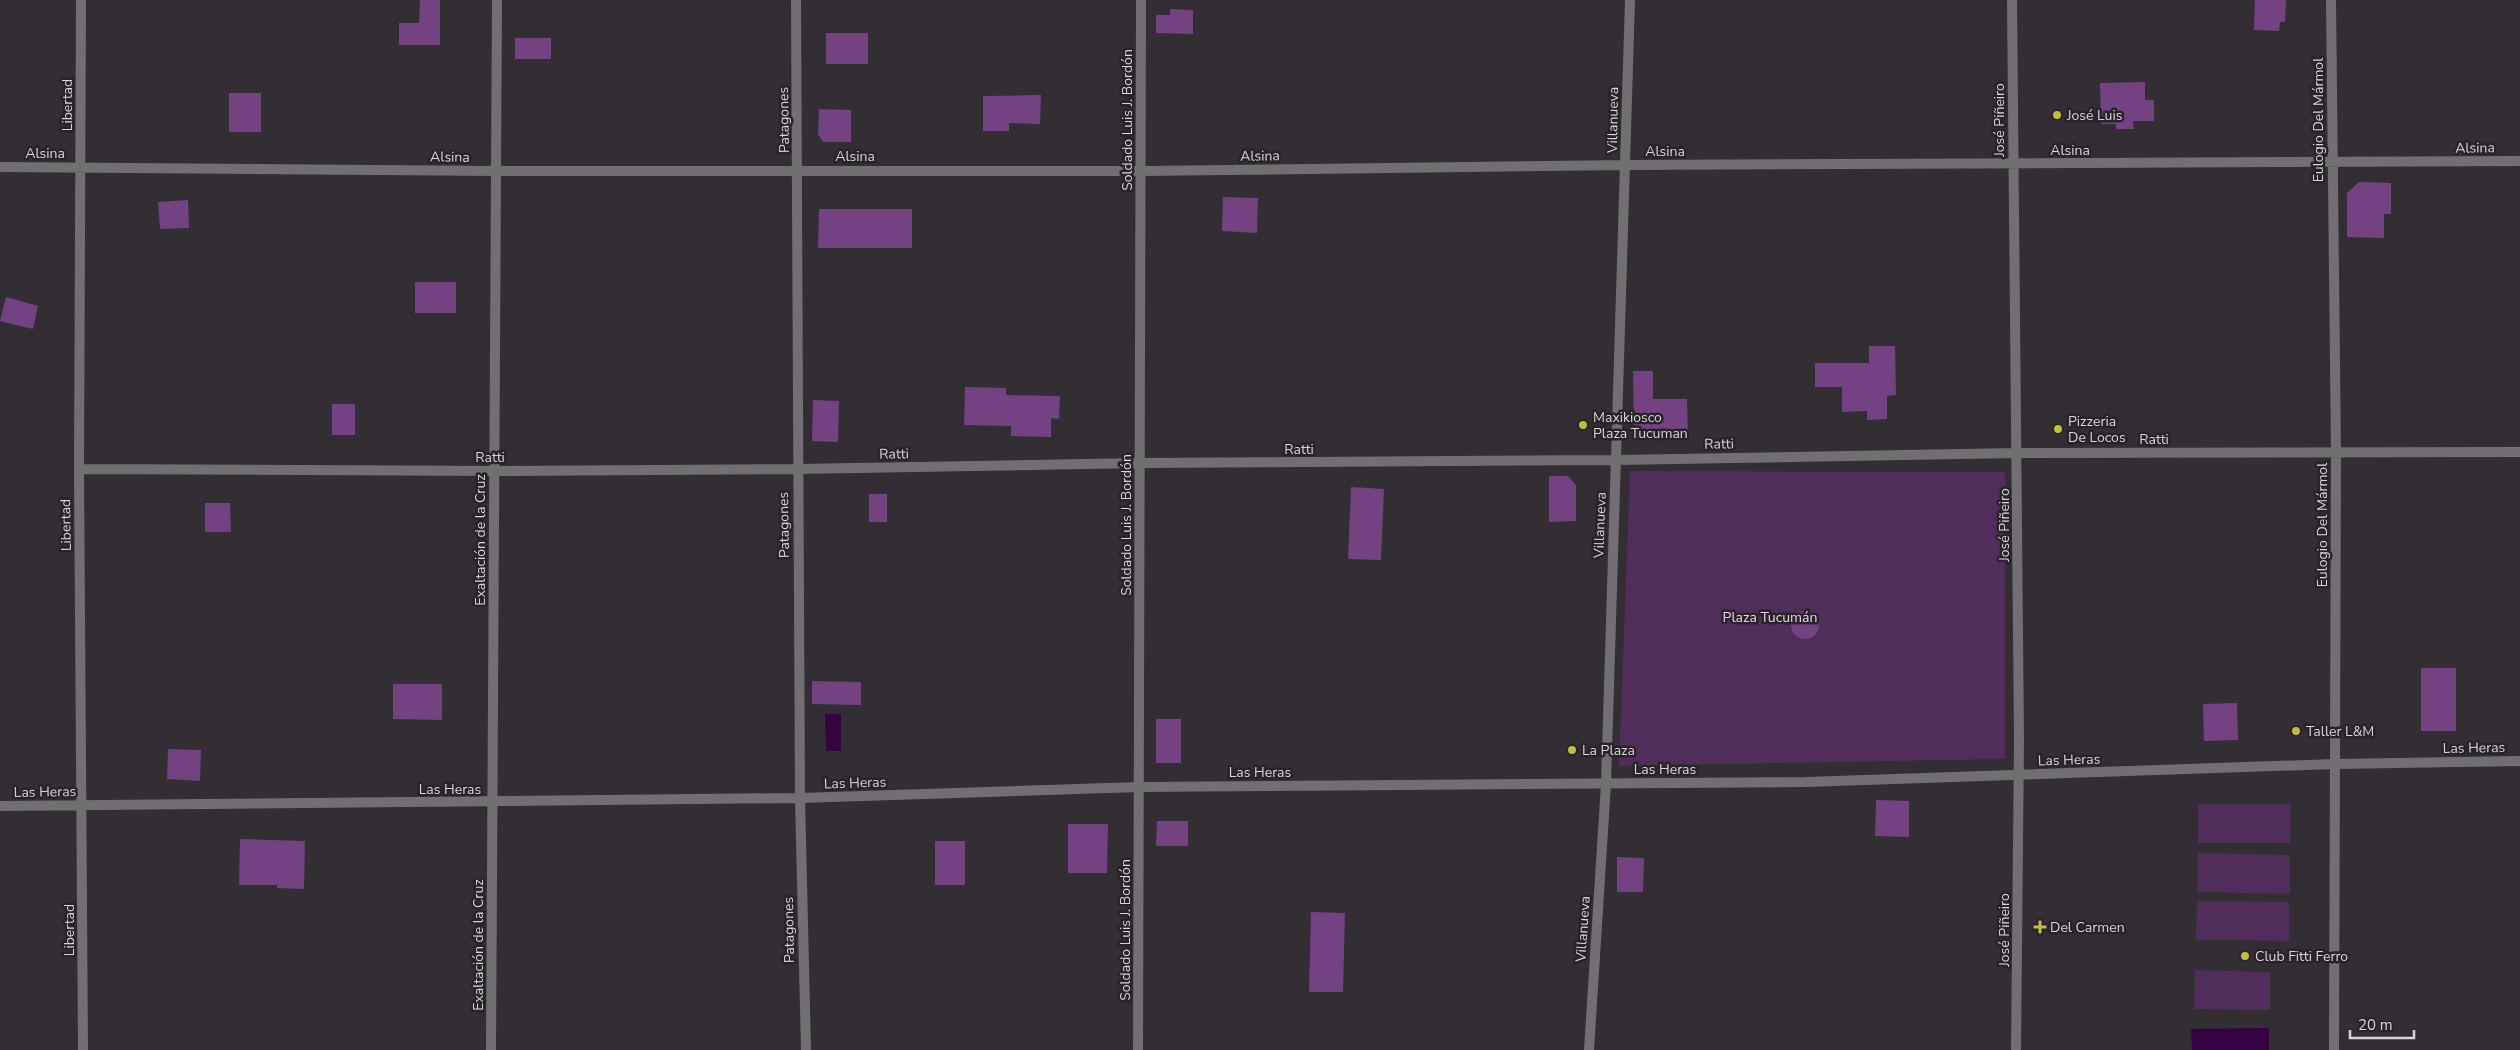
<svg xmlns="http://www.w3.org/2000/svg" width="2520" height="1050" font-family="'Nunito Sans',sans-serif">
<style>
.green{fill:#4f2e59}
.water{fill:#350343}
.building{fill:#724282}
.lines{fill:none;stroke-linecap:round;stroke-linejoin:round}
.street{stroke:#716f72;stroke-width:10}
.poi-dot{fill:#c1bd40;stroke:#282429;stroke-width:2}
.labels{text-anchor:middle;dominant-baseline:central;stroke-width:5;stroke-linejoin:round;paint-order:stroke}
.street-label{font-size:14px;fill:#d7d4d8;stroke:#282429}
.poi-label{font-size:14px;fill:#d7d4d8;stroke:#282429;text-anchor:start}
.park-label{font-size:14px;fill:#ebd0f4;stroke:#282429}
</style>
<rect width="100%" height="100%" fill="#322e33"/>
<!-- green -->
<path class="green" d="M1630 471 2005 472V759L1619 766Z
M2198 804H2291L2290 843H2198Z
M2198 853 2290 855V894L2197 892Z
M2197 901 2289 902V941L2196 940Z
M2195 970 2270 972V1010L2194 1009Z"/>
<!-- water -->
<path class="water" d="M825 714H841V751H826Z
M2269 1028V1050H2192L2191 1029Z"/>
<!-- building -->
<path class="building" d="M420 0H440V45H399V23H419Z
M2255 0H2286L2285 22H2280L2279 31 2254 30Z
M1170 9 1193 10V34L1156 33V15H1170Z
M826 33H868V64H826Z
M515 38H551V59H515Z
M2145 82V100H2154V121H2133L2134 129H2116V124H2101L2100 83Z
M229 93H261V132H229Z
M1041 95 1040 124 1009 123V131H983V96Z
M819 109 851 110V142H823L818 134Z
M2359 182 2391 183V214H2384V238L2347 237V193Z
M1223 197 1258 198 1257 233 1222 231Z
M188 200 189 228 160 229 158 202Z
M819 209H912V248H818Z
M415 282H456V313H415Z
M6 297 38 306 33 329 0 321Z
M1869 346H1895L1896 395 1887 396V419L1867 420V411L1842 412V387H1815V363H1869Z
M1633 371H1653V399H1687L1688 434H1634Z
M965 387 1006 388V395L1060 396 1059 419 1051 418V437L1011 436V426L964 425Z
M813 400 839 401 838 442 812 441Z
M332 404H355V435H332Z
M1549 476H1568L1576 485V521L1549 522Z
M1351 487 1384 489 1381 560 1348 559Z
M869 494H887V522H869Z
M205 503H230L231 532H205Z
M1791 625a14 14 0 1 1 28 0a14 14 0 1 1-28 0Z
M2421 668H2456V731H2421Z
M812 681 861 682V705L812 704Z
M393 684H442V720L393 719Z
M2237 703 2238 740 2204 741 2203 704Z
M1156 719H1181V763H1156Z
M168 749 201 750 200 781 167 779Z
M1876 800 1909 801V837L1875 836Z
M1157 821H1188V846H1156Z
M1068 824H1108L1107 873H1068Z
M240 839 305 841 304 889 277 888V885H239Z
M935 841H965V885H935Z
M1617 857 1644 858 1643 892H1617Z
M1311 912 1345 913 1343 992H1309Z"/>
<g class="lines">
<!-- street -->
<path class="street" d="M81 0 79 469 83 1050
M796 0 800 798 806 1050
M2012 0 2019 740 2016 1050
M2331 0 2336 453 2334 1050
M0 167 497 171H1141L1626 165 2520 161
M79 469 495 471 797 469 1140 463 1615 460 2017 453 2520 452
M0 806 800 798 1139 787 1806 782 2335 764 2520 761
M491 1050 497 0
M1138 1050 1141 0
M1589 1050 1606 784 1630 0"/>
</g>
<!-- markers -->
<g class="poi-dot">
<circle cx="2057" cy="115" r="5"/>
<circle cx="1583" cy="425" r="5"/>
<circle cx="2058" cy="429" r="5"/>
<circle cx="2296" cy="731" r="5"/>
<circle cx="1572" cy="750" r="5"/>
<path d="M2037.5 919.5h5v5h5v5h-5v5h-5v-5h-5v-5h5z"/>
<circle cx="2245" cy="956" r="5"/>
</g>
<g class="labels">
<!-- street labels -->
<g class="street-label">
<text transform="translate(67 105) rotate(-90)">Libertad</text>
<text transform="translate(784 120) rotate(-91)">Patagones</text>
<text transform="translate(1127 120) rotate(-90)">Soldado Luis J. Bordón</text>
<text transform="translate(1613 120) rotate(-89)">Villanueva</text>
<text transform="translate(1999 120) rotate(-90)">José Piñeiro</text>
<text transform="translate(2318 120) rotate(-90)">Eulogio Del Mármol</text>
<text transform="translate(2475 148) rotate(-1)">Alsina</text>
<text x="2070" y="150">Alsina</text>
<text x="1665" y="151">Alsina</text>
<text x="45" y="153">Alsina</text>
<text x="855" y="156">Alsina</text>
<text transform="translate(1260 156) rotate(-1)">Alsina</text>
<text transform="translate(450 157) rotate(1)">Alsina</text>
<text x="2154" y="439">Ratti</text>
<text transform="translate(1719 444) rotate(-1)">Ratti</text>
<text x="1299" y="449">Ratti</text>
<text transform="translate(894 454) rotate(-1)">Ratti</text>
<text x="490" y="457">Ratti</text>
<text transform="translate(66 525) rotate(-91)">Libertad</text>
<text transform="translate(784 525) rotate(-91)">Patagones</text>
<text transform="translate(1126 525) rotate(-90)">Soldado Luis J. Bordón</text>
<text transform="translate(1600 525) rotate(-88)">Villanueva</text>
<text transform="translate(2004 525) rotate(-90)">José Piñeiro</text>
<text transform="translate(2322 525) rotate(-90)">Eulogio Del Mármol</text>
<text transform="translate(480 540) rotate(-90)">Exaltación de la Cruz</text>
<text transform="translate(2474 748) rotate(-1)">Las Heras</text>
<text transform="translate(2069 760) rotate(-2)">Las Heras</text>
<text x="1665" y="769">Las Heras</text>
<text x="1260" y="772">Las Heras</text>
<text transform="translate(855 783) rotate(-2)">Las Heras</text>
<text x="450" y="789">Las Heras</text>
<text transform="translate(45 792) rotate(-1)">Las Heras</text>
<text transform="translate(1583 929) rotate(-86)">Villanueva</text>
<text transform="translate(69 930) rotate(-90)">Libertad</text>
<text transform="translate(789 930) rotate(-91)">Patagones</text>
<text transform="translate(1125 930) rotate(-90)">Soldado Luis J. Bordón</text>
<text transform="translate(2004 930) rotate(-90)">José Piñeiro</text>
<text transform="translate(478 945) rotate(-90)">Exaltación de la Cruz</text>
</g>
<!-- poi labels -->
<g class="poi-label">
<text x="2067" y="115">José Luis</text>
<text x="1593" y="417">Maxikiosco<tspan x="1593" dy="16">Plaza Tucuman</tspan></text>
<text x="2068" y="421">Pizzeria<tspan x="2068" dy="16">De Locos</tspan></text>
<text x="2306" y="731">Taller L&amp;M</text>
<text x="1582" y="750">La Plaza</text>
<text x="2050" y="927">Del Carmen</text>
<text x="2255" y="956">Club Fitti Ferro</text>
</g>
<!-- park labels -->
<g class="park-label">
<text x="1770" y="617">Plaza Tucumán</text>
</g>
</g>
<!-- scale -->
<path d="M2350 1030v8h64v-8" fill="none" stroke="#d7d4d8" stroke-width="2.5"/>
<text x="2358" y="1030" font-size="15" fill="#d7d4d8" stroke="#282429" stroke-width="4" paint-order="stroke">20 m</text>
</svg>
